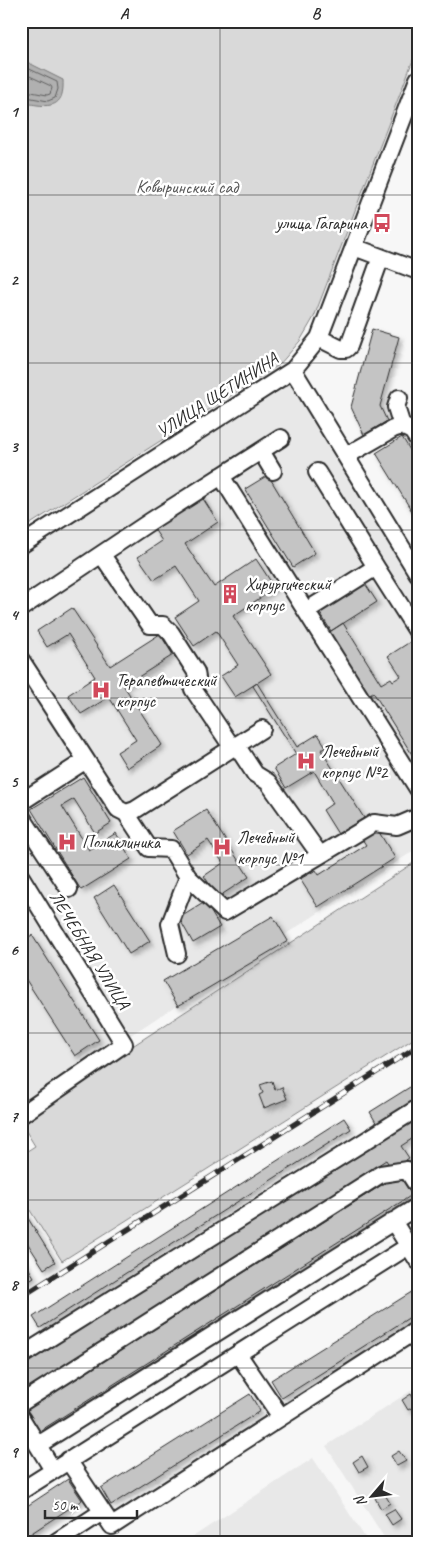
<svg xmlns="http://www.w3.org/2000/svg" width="439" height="1563" font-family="Caveat,sans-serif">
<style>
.built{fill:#e8e8e8}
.green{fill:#d9d9d9;stroke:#828282}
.water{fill:#b0b0b0;stroke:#7b7b7b}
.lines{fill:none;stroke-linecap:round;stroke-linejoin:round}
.shore{stroke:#606060;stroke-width:1}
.building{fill:#c4c4c4;stroke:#2b2b2b;filter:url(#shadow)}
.minor-casing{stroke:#2b2b2b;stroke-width:20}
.minor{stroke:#fff;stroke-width:16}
.rail-casing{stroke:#2b2b2b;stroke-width:5.5}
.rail{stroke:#fff;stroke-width:4;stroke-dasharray:11;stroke-linecap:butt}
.grid{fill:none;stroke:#2b2b2b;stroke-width:1;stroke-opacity:0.55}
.labels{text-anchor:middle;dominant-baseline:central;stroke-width:5;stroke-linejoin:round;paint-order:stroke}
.park-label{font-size:18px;fill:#565656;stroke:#fff}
.poi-label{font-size:18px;fill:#2b2b2b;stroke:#fff;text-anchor:start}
.street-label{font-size:18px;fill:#2b2b2b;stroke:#fff}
.neatline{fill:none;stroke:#2b2b2b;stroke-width:2}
.grid-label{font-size:16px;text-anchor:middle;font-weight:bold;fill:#2b2b2b}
</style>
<defs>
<filter id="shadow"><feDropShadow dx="3.5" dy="3.5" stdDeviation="2.5" flood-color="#0004"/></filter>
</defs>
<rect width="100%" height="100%" fill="#f7f7f7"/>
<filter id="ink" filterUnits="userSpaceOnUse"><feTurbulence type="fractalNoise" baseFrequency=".02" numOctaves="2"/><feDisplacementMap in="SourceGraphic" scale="10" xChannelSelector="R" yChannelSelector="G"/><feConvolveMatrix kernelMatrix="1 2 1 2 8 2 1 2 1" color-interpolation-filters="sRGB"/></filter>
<g filter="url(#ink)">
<!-- built -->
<path class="built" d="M293 380 418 584V848L120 1042 21 1109V554Z
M418 1386V1542H387L326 1446Z
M313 1458 368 1542H185Z"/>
<!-- green -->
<path class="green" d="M21 21H418V47L314 317 300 341 279 365 21 530Z
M418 860V1036L62 1261 21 1196V1155L35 1146 21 1123 128 1049Z"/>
<!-- water -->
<path class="water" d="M21 59 63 80C64 100 58 108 37 105 31 104 26 104 21 100Z"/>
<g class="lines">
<!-- shore -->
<path class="shore" d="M21 65 57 82 58 89 55 98 48 101 21 96
M21 72 51 86 52 88 50 94 47 95 21 90"/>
</g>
<!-- building -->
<path class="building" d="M372 329 399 337 380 406 387 421 364 435 351 407Z
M402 437 418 463V521L376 453Z
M268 475 315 553 293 567 245 489Z
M200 494 218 522 185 544 214 587 256 559 275 588 233 616 271 674 235 697 221 676 238 665 216 631 194 646 175 617 199 601 176 566 154 580 138 557 162 541 152 526Z
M364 582 377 602 331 631 318 610Z
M72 608 110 666 160 634 173 655 124 686 162 745 127 768 117 752 136 740 109 697 81 714 68 695 95 677 68 634 47 647 37 631Z
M343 623 381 684 391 678 393 681 401 676 388 656 413 640 418 648V702L414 704 418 709V764L373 692 367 696 328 633Z
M257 683 297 747 318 734 326 747 321 750 364 818 338 834 323 810 333 803 314 771 286 788 274 768 296 754 253 686Z
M83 777 111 823 95 833 74 799 62 806 89 850 116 833 131 859 81 890 31 809Z
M206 810 249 877 218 897 204 876 223 863 208 840 187 854 173 831Z
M377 829 395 858 318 907 300 879 316 870 319 875 366 845 362 839Z
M114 885 150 941 129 954 94 898Z
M205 902 220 927 193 943 179 918Z
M273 916 288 941 178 1006 163 981Z
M32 935 99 1040 75 1056 21 972V942Z
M272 1081 275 1090 282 1087 287 1099 264 1108 259 1095 263 1093 260 1085Z
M418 1082V1102L378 1126 370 1112Z
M418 1114V1135L401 1146 409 1158 392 1169 386 1160 21 1393V1367Z
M344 1118 351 1129 40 1328 33 1317Z
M399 1174 412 1195 40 1431 27 1410Z
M21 1207 55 1262 44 1269 21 1233Z
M21 1256 34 1277 21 1285Z
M418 1288V1312L282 1398 271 1380Z
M250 1394 260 1411 111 1505 101 1488Z
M411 1394 417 1405 408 1410 402 1400Z
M399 1451 406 1461 397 1466 391 1456Z
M362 1456 368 1467 359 1472 353 1462Z
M68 1479 82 1500 21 1540V1510Z
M384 1493 390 1503 381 1509 375 1498Z
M394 1509 401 1519 392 1525 385 1514Z"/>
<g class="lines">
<!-- minor casing -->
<g class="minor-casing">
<path id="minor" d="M354 247 418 271
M319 338 341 349H346L349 346 381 257
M293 370 418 574
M399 398 396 407 402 426
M261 451 273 471
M346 456 393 429 402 426 412 431 418 440
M221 476 418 789
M21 545 293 370 319 338 418 79
M102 555 150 625H163L171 633 196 672 197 678 193 689 232 747
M376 567 418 633
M21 608 151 521 281 438
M306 611 376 567 317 472
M21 660 86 760
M236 745 255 774 268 782 320 855
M21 802 86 760 118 809 126 813 135 810 262 729
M126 813 149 848 171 849 188 877 225 912 374 823 397 826 418 817
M21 816 69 889
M21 877 124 1044 21 1115
M177 954 170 924 188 877
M393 1221 418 1261
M238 1354 281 1417
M21 1356 418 1108
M21 1403 381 1174 407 1170 418 1187
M21 1418 53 1470
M38 1445 418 1206
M68 1460 112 1526 418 1329
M21 1491 418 1240
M56 1542 102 1512"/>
</g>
<!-- minor -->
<use href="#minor" class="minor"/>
<!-- rail casing -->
<g class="rail-casing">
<path id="rail" d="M21 1297 418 1046"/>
</g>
<!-- rail -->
<use href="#rail" class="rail"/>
</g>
</g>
<!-- grid -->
<path class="grid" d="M220 21V1542M21 195H418M21 363H418M21 530H418M21 698H418M21 865H418M21 1033H418M21 1200H418M21 1368H418"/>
<!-- icons -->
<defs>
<g id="bus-bare" transform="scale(1.5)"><path d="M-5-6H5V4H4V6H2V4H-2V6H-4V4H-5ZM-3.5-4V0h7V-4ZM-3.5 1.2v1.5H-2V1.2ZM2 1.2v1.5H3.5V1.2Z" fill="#d1495b" stroke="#fff" stroke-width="2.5" paint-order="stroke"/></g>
<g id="building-bare" transform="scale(1.5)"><path d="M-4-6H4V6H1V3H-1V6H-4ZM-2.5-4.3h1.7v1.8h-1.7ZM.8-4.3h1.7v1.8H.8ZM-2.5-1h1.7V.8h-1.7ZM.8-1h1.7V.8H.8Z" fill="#d1495b" stroke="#fff" stroke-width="2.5" paint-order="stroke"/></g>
<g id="hospital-bare" transform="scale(1.5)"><path d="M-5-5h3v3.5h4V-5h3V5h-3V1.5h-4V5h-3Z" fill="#d1495b" stroke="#fff" stroke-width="2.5" paint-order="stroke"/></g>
</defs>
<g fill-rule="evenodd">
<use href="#bus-bare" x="382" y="223"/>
<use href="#building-bare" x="230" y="594"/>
<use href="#hospital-bare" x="101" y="690"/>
<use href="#hospital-bare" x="306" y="761"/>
<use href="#hospital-bare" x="67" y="842"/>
<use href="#hospital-bare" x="222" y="847"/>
</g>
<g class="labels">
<!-- park labels -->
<g class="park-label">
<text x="187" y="187">Ковыринский сад</text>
</g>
<!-- poi labels -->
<g class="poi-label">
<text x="367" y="223" text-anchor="end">улица Гагарина</text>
<text x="245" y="584">Хирургический<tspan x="245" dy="21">корпус</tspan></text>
<text x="116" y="680">Терапевтический<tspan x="116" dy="21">корпус</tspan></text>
<text x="321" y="751">Лечебный<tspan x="321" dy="21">корпус №2</tspan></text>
<text x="237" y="837">Лечебный<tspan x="237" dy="21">корпус №1</tspan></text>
<text x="82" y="842">Поликлиника</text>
</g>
<!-- street labels -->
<g class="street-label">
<text transform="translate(217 395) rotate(-33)">УЛИЦА ЩЕТИНИНА</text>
<text transform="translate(90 950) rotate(58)">ЛЕЧЕБНАЯ УЛИЦА</text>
</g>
</g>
<!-- margin -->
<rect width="439" height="1563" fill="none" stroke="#fff" stroke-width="55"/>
<!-- north arrow -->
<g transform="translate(372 1496) rotate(242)" stroke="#ffffff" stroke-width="4" paint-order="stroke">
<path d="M0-4L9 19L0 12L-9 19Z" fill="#2b2b2b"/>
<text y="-8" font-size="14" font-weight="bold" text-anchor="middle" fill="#2b2b2b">N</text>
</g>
<!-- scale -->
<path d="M45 1510v8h92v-8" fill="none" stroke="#2b2b2b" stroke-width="2.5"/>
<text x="52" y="1510" font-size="15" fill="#2b2b2b" stroke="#ffffff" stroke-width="4" paint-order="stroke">50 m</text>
<rect x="28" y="28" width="384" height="1508" class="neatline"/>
<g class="grid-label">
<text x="124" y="19">A</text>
<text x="316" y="19">B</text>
<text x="14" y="117">1</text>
<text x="14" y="285">2</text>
<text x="14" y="452">3</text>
<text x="14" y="620">4</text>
<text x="14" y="787">5</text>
<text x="14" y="955">6</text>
<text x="14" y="1122">7</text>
<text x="14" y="1290">8</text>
<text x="14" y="1457">9</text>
</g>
</svg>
